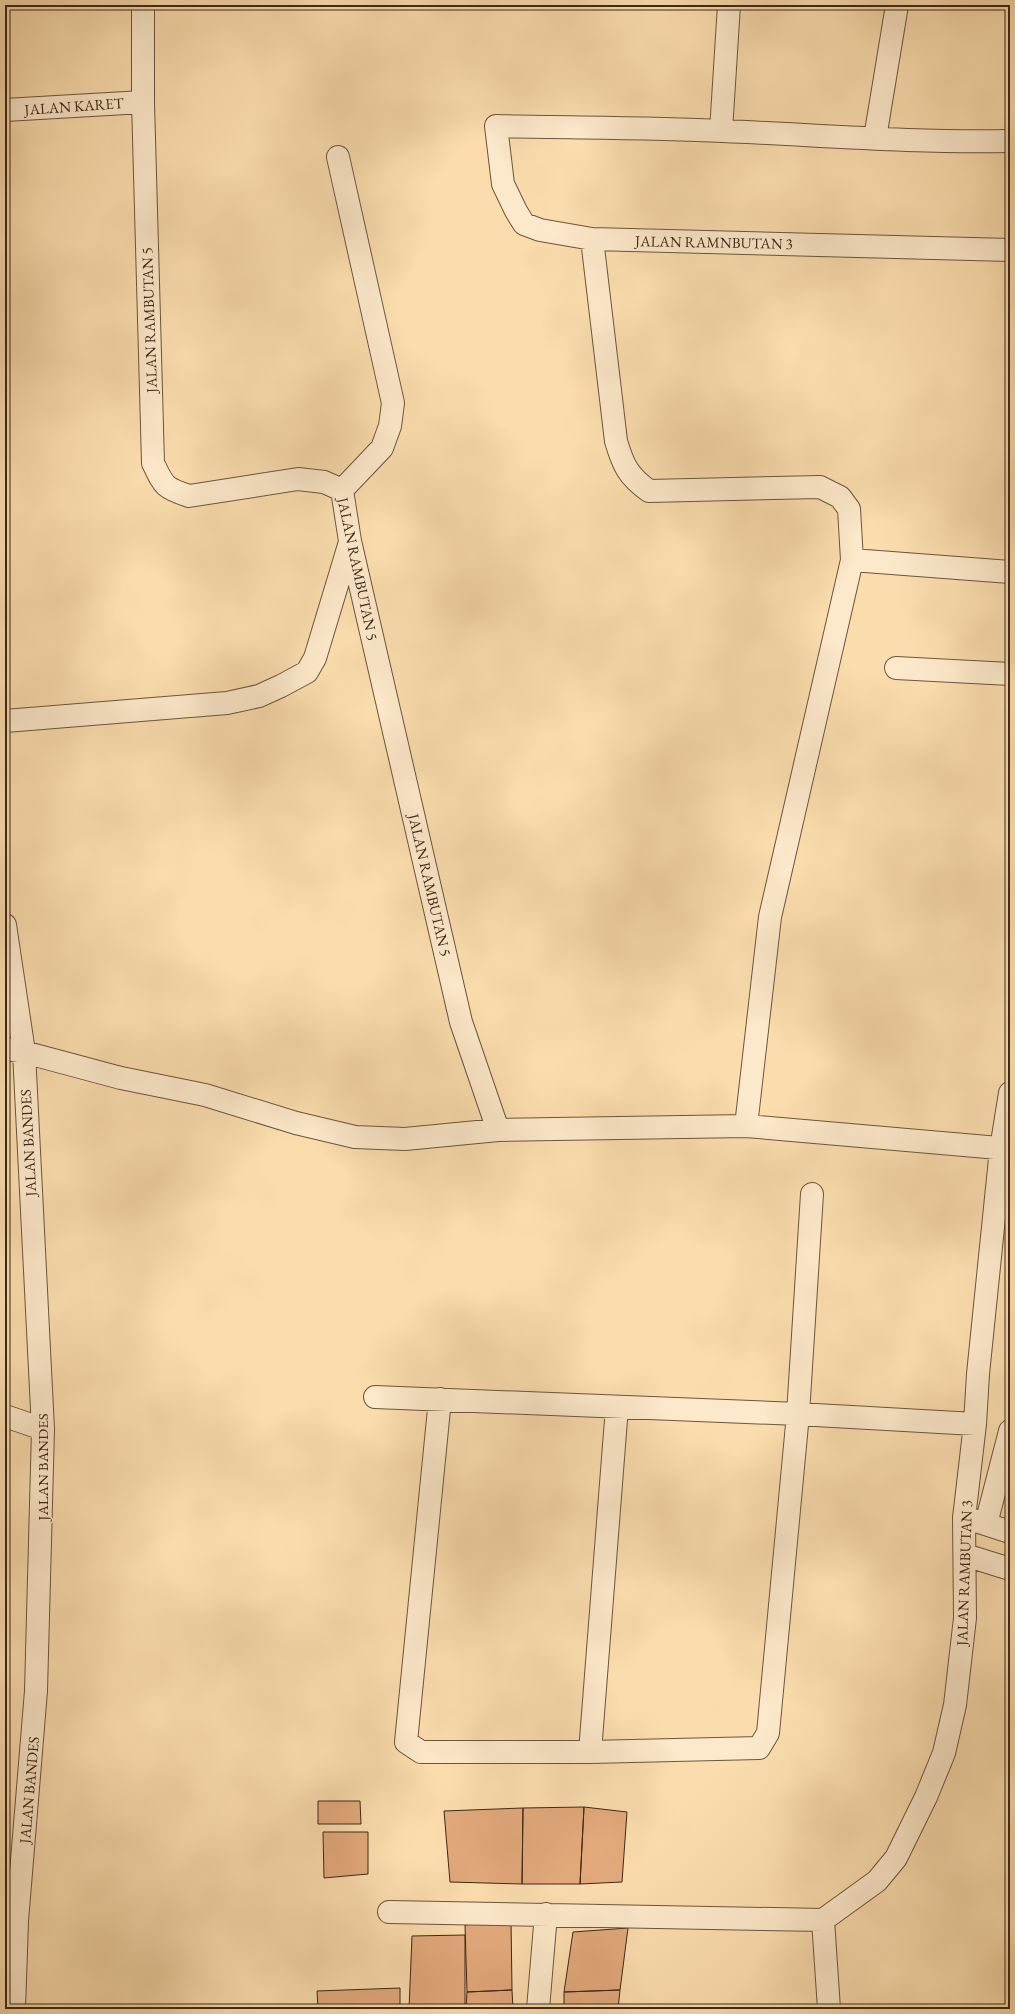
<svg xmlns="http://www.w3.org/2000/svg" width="1015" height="2014" font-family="'EB Garamond',serif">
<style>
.building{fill:#e2a97b;stroke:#3d2818}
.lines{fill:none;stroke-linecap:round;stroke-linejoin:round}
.minor-casing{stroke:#6c553d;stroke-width:24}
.minor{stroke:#fce8ca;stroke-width:22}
.labels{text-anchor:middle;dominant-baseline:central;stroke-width:3;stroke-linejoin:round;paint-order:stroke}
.street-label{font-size:15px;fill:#3d2818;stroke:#fce8ca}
</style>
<rect width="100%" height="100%" fill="#fadcad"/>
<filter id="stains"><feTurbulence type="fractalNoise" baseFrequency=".005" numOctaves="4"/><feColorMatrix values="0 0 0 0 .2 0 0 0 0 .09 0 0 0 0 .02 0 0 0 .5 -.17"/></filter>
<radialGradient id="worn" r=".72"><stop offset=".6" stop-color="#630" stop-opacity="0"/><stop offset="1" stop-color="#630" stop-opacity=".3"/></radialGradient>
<!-- building -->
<path class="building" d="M318 1801H360L361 1824H318Z
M584 1807 580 1884H522L523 1808Z
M584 1807 627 1812 622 1882 580 1884Z
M523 1808 522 1884 450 1882 444 1811Z
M323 1832H368V1874L324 1878Z
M511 1920 512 1990 467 1992 465 1925Z
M628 1928 620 1990 564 1992 573 1932Z
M465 1935V2009H409L412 1936Z
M400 1988V2009H318L317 1991Z
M512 1990 513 2009H466L467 1992Z
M620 1990 618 2009H564V1992Z"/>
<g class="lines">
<!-- minor casing -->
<g class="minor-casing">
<path id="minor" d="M143 5V102L153 463C164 486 164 488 189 496L298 479 324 482 342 490 350 541 461 1022 498 1130
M5 110 143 102
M721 131 729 5
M875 138 897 5
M1010 141C914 143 818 135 723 131 647 127 571 128 496 126L503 184 516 211 524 224 540 230 592 239 1010 250
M338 157 393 403 390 426 382 448 342 490
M592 239 616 441C623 465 628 476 649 491L820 487 840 497 849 509 852 560 770 917 746 1126
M852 560 1010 572
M896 668 1010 674
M5 721 227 703 259 696 281 686 307 672 315 658 350 542
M5 925 24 1052 43 1429 36 1691 17 1921 14 2009
M5 1049 24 1052 121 1078 205 1095 296 1123 355 1137 405 1139 498 1130 746 1126 1010 1149
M812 1194 798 1414 975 1424
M375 1397 798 1414 768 1733 759 1748 590 1752H421L406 1742 440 1399
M5 1416 43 1429
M973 1520 1010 1532
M986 1524 1010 1431
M965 1555 1010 1569
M590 1752 617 1407
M389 1912 823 1920
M538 2009 546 1914
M829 2009 823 1920 877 1881 896 1858 926 1797 944 1753 955 1705 965 1618 964 1518 975 1424 978 1374 1001 1149 1010 1093"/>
</g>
<!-- minor -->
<use href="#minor" class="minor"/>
</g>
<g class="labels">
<!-- street labels -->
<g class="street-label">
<text transform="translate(74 106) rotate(-4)">JALAN KARET</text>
<text transform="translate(714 242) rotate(1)">JALAN RAMNBUTAN 3</text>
<text transform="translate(149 320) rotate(-92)">JALAN RAMBUTAN 5</text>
<text transform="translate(358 569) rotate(78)">JALAN RAMBUTAN 5</text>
<text transform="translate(430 885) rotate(77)">JALAN RAMBUTAN 5</text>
<text transform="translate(28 1143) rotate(-93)">JALAN BANDES</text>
<text transform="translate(42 1467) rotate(-90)">JALAN BANDES</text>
<text transform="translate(964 1573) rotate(-88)">JALAN RAMBUTAN 3</text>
<text transform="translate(29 1790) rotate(-85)">JALAN BANDES</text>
</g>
</g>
<!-- margin -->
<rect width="1015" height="2014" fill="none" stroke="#fadcad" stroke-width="20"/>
<rect x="6" y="6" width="1003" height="2002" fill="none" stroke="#3d2818" stroke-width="2"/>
<rect x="10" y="10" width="995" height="1994" fill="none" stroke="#3d2818"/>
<rect width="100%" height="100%" filter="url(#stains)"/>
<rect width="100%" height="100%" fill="url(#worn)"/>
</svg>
